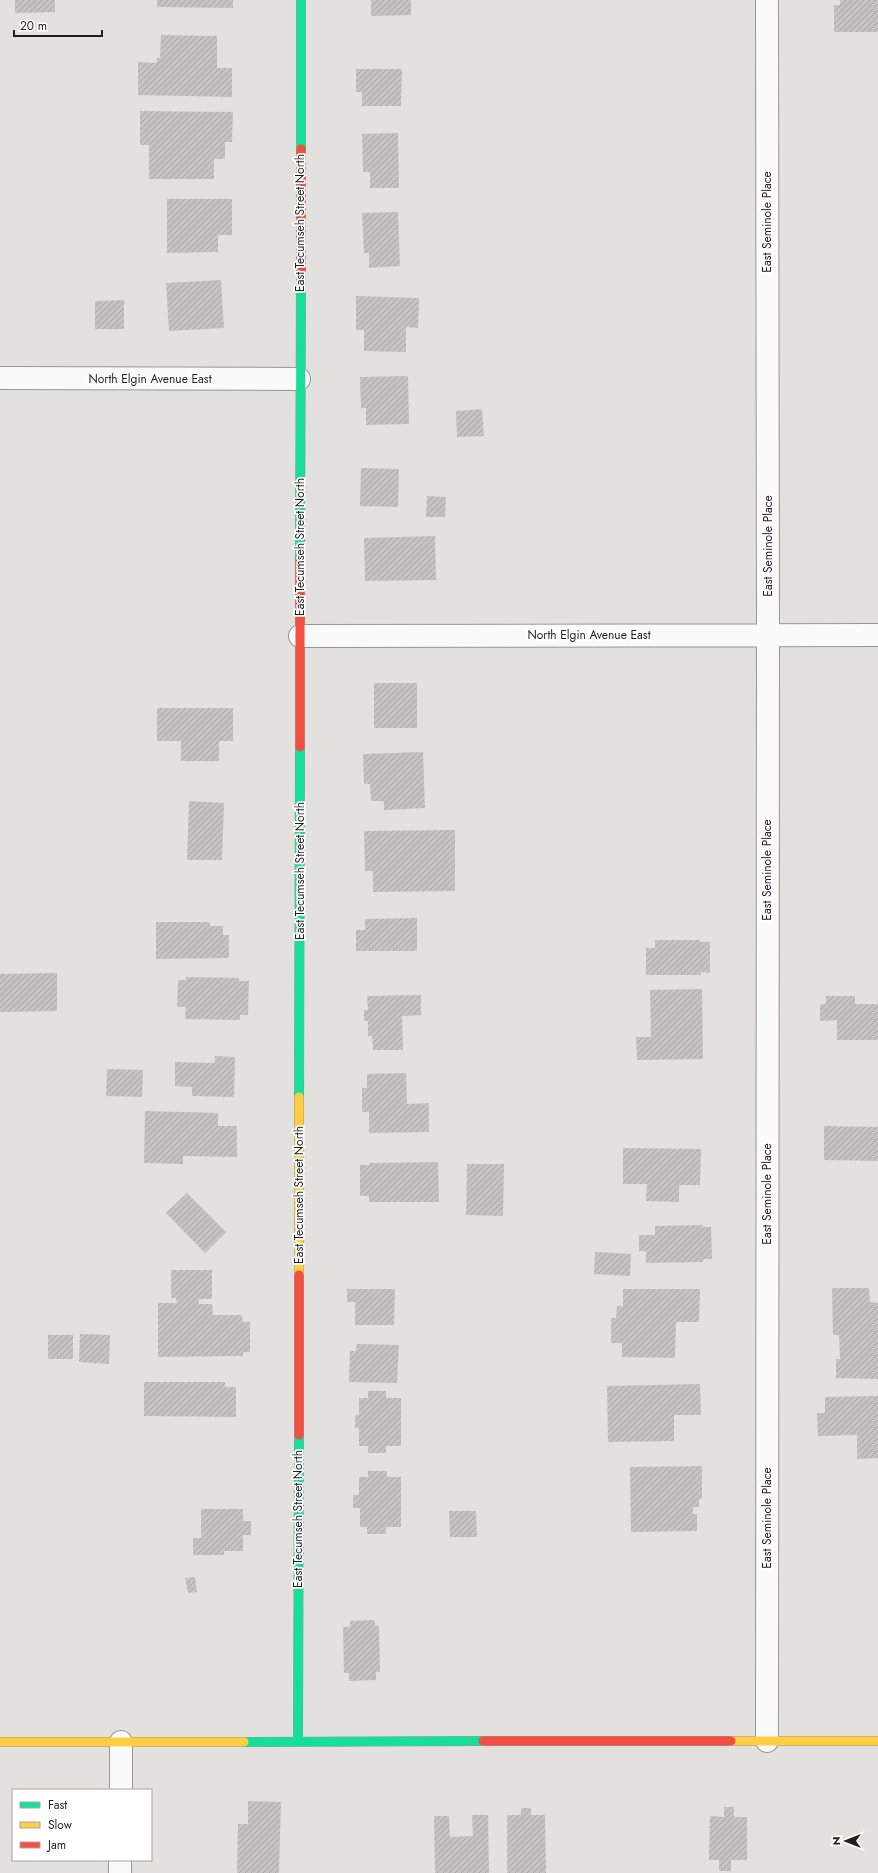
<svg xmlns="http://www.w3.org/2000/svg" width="878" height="1873" font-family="Jost,sans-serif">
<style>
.building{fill:url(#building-hatch)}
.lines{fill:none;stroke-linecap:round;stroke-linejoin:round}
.street-casing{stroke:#979694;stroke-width:24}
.fast-casing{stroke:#979694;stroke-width:10}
.slow-casing{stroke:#979694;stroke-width:10}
.jam-casing{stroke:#979694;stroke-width:10}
.street{stroke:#fbfafa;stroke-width:22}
.fast{stroke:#16e098;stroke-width:9}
.slow{stroke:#ffcf43;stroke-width:9}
.jam{stroke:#f24e42;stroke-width:9}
.labels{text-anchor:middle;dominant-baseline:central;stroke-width:3.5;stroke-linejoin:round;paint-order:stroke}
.street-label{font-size:12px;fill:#201f1e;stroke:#fff}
</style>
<defs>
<pattern id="building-hatch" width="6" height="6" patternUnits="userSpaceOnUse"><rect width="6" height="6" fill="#c4c3c0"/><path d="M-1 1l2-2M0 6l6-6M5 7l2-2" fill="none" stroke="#a8a7a5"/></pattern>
</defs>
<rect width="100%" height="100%" fill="#e3e1de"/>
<!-- building -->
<path class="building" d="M15 0H55V12L15 13Z
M157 0H233V8L157 7Z
M371 0H411V15L371 16Z
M840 0H878V32H834V5H840Z
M161 35 217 36V68H232V97L138 95V62L157 63V58H160Z
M356 69H402L401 106H362V92H356Z
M140 111 233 112 232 142H225V159H214V179H149V145H140Z
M398 133 399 188H370V172H363L362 134Z
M167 199H232V235H218V252L167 253Z
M398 212 400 266 369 268V253H364L362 213Z
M221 280 224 328 169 331 166 283Z
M356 296 419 298 418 328 406 327V352L364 351V330H356Z
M124 300V329H95V301Z
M408 376 409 424 366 425V408H361L360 377Z
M482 409 484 436 457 437 456 411Z
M361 468 399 469 398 507 360 506Z
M427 496 446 497 445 517H426Z
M435 536 436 580 365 581 364 538Z
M374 683H417V728H374Z
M157 708H233V741H219V761H181V741H157Z
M423 752 425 808 384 810V801H371L370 784H364L363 754Z
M189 801 224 803 222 860H187Z
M455 830V891L373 892V871H365L364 831Z
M417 918V951H356V930H365V919Z
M156 922H210V926H223V935H229V958L156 959Z
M655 940H700V942H710V973L701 972V975H646V948H655Z
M57 973V1011L0 1012V974Z
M186 977 239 978V981H249L248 1015H240V1020L185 1019 186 1007H177L178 980H186Z
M702 989 703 1059 637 1060 636 1037H651L650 990Z
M421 995V1015L402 1016 403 1050H373L372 1036H368V1021H364V1010H368L367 996Z
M826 996H855V1004H878V1040H837V1020L820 1021V1004H826Z
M215 1056 235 1057 234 1097 192 1096V1087L175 1086V1062L215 1063Z
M107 1069 143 1070 142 1097 106 1096Z
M406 1073 407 1104 429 1103V1132L369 1133V1112H362V1088H367V1074Z
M145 1111 218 1113V1126H237V1157L183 1156V1164L144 1163Z
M824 1126 878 1127V1161L824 1160Z
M623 1148 701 1149 700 1185H679V1202L646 1201 647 1184H623Z
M438 1162 439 1202H369V1196H360V1165H369V1163Z
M467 1164H504L503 1216 466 1215Z
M187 1193 226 1232 205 1253 166 1213Z
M703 1225V1227H711L712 1259H703V1262L646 1263V1251H639V1235H655V1226Z
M595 1252 631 1254 630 1276 594 1274Z
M171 1270H212V1299H199V1304H212L213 1315H242L243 1322H250V1352H243V1356L158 1357V1303H177L176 1298H171Z
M832 1288H869L870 1302 878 1303V1379L836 1378V1359H840L839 1335H833Z
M347 1289H395L394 1325H355V1302H347Z
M623 1289H700L699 1322H676L675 1358 622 1357V1343H611V1318H616L617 1306H623Z
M80 1334 110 1335 109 1364 79 1362Z
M48 1335H73V1359H48Z
M357 1344 399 1345 397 1383 349 1382 350 1351H356Z
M144 1382H225V1387H236V1417L144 1416Z
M700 1384 701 1415H674V1441L608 1442 607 1386Z
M368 1391H386V1398H401V1446H386V1453H368V1446H359V1428H355V1415H359V1398H368Z
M878 1396V1458L857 1459V1435L818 1436 817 1413H825V1397Z
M702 1466V1499H699V1507H693V1514H697V1531L631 1532 630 1467Z
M368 1471H387V1477H401V1527H386V1534H367V1527H360V1508H353V1495H359V1477H368Z
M201 1509H243V1521H251V1535H243V1551H224V1555H193V1538H201Z
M449 1511H476L477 1537H450Z
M195 1577 197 1592 188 1593 185 1578Z
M375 1620V1626H379L380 1672H376V1680L349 1681V1673H344L343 1627H350V1621Z
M248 1801 281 1802 279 1873H237L238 1824H248Z
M724 1807H734V1817H747V1860H731V1871H719V1860H709L710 1816 724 1817Z
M521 1808H531V1815H545L546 1873H507V1815H521Z
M472 1815H488L489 1873H435L434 1816H449L450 1837 473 1836Z"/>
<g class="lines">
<!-- street casing -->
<g class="street-casing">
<path id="street" d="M767 0 768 635 767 1741
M0 378 299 379
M300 636 878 635
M121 1790V1742
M120 1873V1860"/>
</g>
<!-- fast casing -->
<g class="fast-casing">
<path id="fast" d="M301 149V0
M300 559 301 280
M299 1097 300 747
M244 1742 483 1741
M298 1742 299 1435"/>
</g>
<!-- slow casing -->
<g class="slow-casing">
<path id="slow" d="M299 1275V1097
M731 1741H878
M0 1742H244"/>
</g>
<!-- jam casing -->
<g class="jam-casing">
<path id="jam" d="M301 280V149
M300 747V559
M299 1435V1275
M483 1741H731"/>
</g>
<!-- street -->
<use href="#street" class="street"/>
<!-- fast -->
<use href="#fast" class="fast"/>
<!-- slow -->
<use href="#slow" class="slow"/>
<!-- jam -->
<use href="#jam" class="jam"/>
</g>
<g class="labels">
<!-- street labels -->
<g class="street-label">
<text transform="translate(767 222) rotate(-90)">East Seminole Place</text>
<text transform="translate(300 223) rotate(-90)">East Tecumseh Street North</text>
<text x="150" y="379">North Elgin Avenue East</text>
<text transform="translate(768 546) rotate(-90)">East Seminole Place</text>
<text transform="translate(300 547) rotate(-90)">East Tecumseh Street North</text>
<text x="589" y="635">North Elgin Avenue East</text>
<text transform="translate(767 870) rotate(-90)">East Seminole Place</text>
<text transform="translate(300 871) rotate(-90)">East Tecumseh Street North</text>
<text transform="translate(767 1194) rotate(-90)">East Seminole Place</text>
<text transform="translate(299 1195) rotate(-90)">East Tecumseh Street North</text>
<text transform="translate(767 1518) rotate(-90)">East Seminole Place</text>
<text transform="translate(298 1519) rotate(-90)">East Tecumseh Street North</text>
</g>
</g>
<!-- legend -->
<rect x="12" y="1789" width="140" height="72" fill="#ffffff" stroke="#a6a5a5"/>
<rect x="20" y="1802" width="20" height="6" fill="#16e098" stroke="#a6a5a5"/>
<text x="48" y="1809" font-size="12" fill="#201f1e">Fast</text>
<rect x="20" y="1822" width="20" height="6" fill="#ffcf43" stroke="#a6a5a5"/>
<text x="48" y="1829" font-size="12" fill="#201f1e">Slow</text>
<rect x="20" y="1842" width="20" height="6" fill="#f24e42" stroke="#a6a5a5"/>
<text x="48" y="1849" font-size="12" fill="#201f1e">Jam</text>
<!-- north arrow -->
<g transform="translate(846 1841) rotate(270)" stroke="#ffffff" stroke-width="3" paint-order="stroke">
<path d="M0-3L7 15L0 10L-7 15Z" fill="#201f1e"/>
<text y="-6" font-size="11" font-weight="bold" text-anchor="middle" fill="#201f1e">N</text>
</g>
<!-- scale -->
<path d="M14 30v6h88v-6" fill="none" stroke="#201f1e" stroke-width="2"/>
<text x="20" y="30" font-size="12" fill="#201f1e" stroke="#ffffff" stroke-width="3" paint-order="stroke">20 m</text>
</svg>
